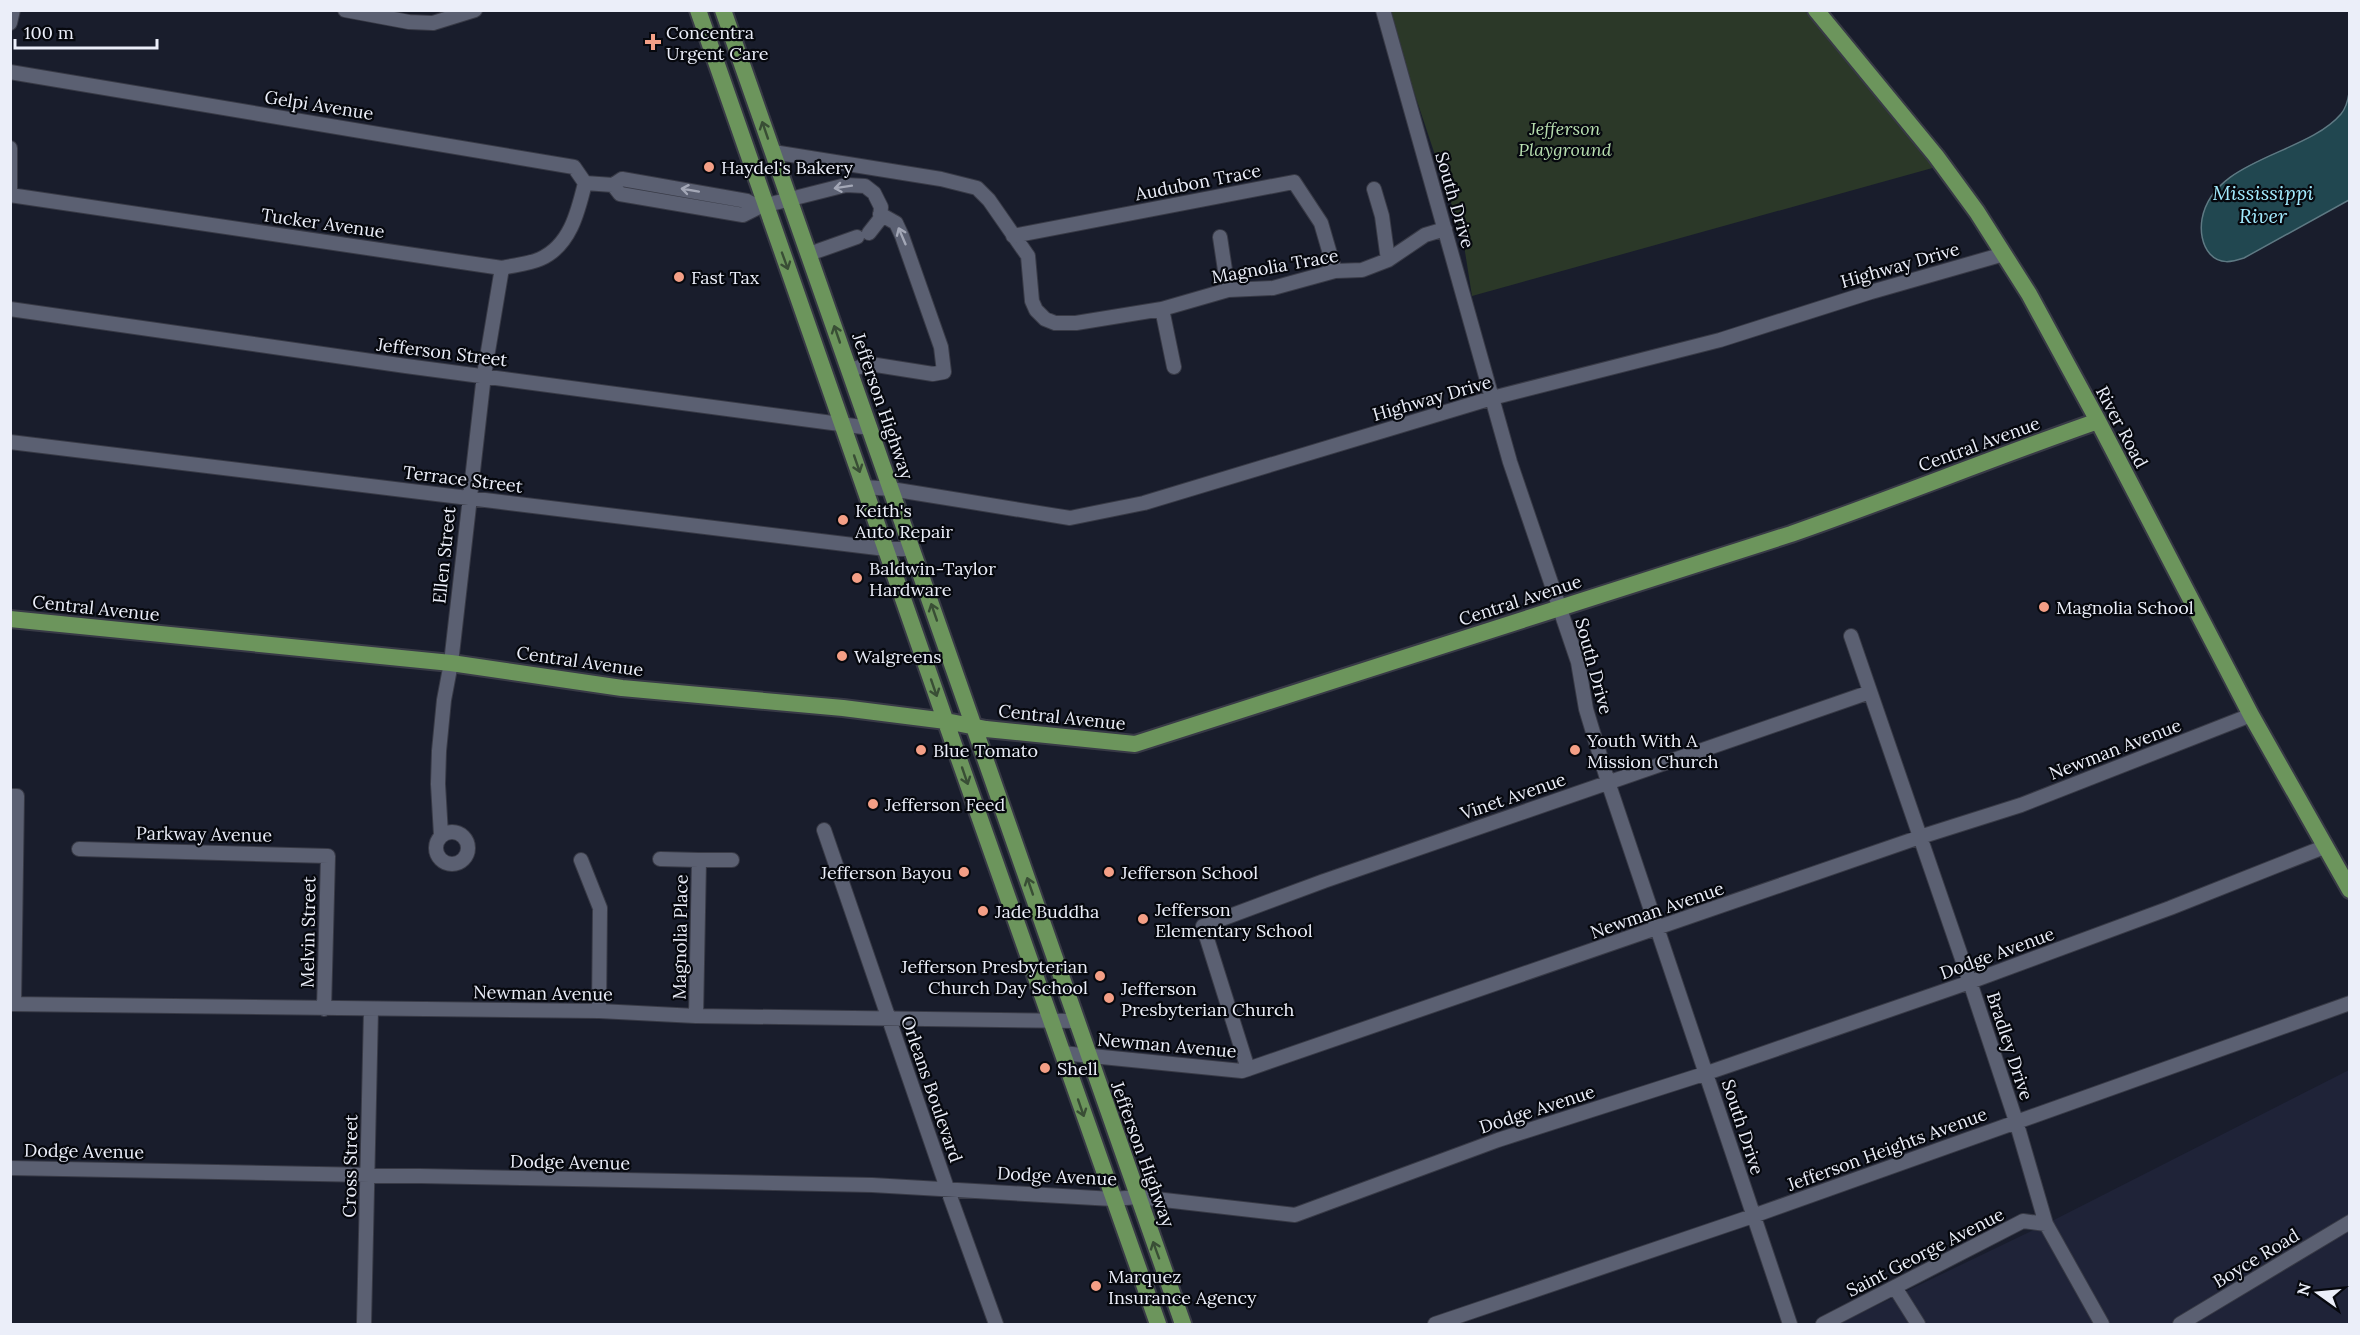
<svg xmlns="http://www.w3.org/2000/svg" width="2360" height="1335" font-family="Lora,serif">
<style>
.built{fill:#1f2338}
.green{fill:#2b3828}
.water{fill:#214750;stroke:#5e7983;stroke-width:1.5}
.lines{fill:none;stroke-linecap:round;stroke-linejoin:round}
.minor-casing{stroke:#383a46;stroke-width:16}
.major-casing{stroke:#383a46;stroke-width:20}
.minor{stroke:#5b6072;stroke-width:14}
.major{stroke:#6c955c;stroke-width:16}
.oneway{stroke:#394e35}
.oneway2{stroke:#a3a7b6}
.poi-dot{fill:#f49f86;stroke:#06080e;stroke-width:2}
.labels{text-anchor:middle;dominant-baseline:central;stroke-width:4.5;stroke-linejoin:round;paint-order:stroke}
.poi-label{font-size:18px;fill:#ebeef9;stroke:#06080e;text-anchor:start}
.street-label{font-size:18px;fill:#ebeef9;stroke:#06080e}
.park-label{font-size:18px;font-style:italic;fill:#b8dfb0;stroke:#06080e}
.water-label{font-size:20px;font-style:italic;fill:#a3ebfe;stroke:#06080e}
</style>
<rect width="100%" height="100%" fill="#191d2c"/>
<!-- built -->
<path class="built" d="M2349 1070V1324H1838L2046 1224Z"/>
<!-- green -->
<path class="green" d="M1387 11H1805L1936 167 1472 296 1463 239Z"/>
<!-- water -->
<path class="water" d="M2349 93V200L2244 258C2232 262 2220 265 2210 254 2202 245 2200 231 2202 219 2213 158 2306 155 2341 114 2346 108 2348 100 2349 93Z"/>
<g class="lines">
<!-- minor casing -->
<g class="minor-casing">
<path id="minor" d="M345 10 409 22 433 23 475 10
M1383 10 1510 462 1578 662 1586 709 1608 782 1790 1324
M10 23 13 10
M10 72 574 167 585 183 613 185
M10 148V190
M773 152 941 179 977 188 989 200 1028 256 1032 301 1036 310 1045 319 1055 323H1076L1162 309
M1374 189 1382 216 1388 260
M10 195 502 268C514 265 529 264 540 259 570 246 578 212 585 183
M759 207 747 201 622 179 613 185 620 194 743 215 759 207 846 185 865 186 874 193 881 207 880 219 869 233
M1013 236 1294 182 1321 223 1335 271
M1220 237 1228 290
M809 254 857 237
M10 309 406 366 870 428
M1174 367 1162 309 1228 290 1273 288 1335 271 1362 270 1388 260 1425 235 1445 229
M850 370 870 364 933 374 944 372 941 347 902 236 896 223 880 214
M10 442 886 549H912
M865 487 891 489 1070 518 1144 503 1492 398 1720 340 1871 292 2004 254
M1851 636 1970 982 2016 1121 2046 1224 2102 1324
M10 796H17L14 1004
M824 830 947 1188 996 1324
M436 848a16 16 0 1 1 32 0a16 16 0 1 1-32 0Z
M441 835 438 784 439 751 444 700 451 663 484 375 502 268
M79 849 328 856 324 1009
M660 859 699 860 696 1016
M581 860 600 908 599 1011
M699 860H732
M10 1004 599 1011 696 1016 1076 1021
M1062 1053 1242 1071 1248 1069 1920 837 2021 805 2251 715
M1248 1069 1203 926 1324 881 1870 692
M10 1168 872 1185 1113 1199 1138 1197 1295 1215 1498 1140 1707 1073 1970 982 2170 908 2324 847
M1896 1289 1918 1324
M364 1324 371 1009
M1435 1324 1753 1216 2350 1003
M1823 1324 2023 1221 2046 1224
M2180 1324 2350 1222"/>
</g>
<!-- major casing -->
<g class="major-casing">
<path id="major" d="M698 10C851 448 1002 887 1158 1324
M723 10 1183 1324
M1816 10 1936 156 1977 212 2029 294 2098 421 2251 715 2350 890
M10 619 451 663 622 688 843 708 946 721 986 729 1135 744 1791 534C1894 498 1995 457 2098 421"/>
</g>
<!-- minor -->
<use href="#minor" class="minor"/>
<!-- major -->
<use href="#major" class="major"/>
</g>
<!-- one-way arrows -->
<defs><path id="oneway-shaft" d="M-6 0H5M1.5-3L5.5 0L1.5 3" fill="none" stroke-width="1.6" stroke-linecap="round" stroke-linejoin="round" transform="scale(1.5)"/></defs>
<g class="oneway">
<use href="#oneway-shaft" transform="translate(765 130) rotate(-109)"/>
<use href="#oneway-shaft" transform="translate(785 261) rotate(70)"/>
<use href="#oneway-shaft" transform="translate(837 334) rotate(-109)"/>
<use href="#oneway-shaft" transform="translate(857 464) rotate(71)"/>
<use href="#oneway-shaft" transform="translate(934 612) rotate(-109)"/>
<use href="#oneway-shaft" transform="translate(934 688) rotate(71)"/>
<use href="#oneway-shaft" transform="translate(965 776) rotate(71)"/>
<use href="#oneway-shaft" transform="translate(1030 886) rotate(-109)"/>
<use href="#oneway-shaft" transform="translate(1081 1108) rotate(71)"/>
<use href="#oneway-shaft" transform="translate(1156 1250) rotate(-110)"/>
</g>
<g class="oneway2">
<use href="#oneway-shaft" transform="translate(843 187) rotate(171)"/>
<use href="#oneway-shaft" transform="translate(690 190) rotate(-170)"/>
<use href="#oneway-shaft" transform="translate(902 236) rotate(-113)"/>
</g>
<!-- markers -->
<g class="poi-dot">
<path d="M650 33h6v6h6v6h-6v6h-6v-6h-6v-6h6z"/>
<circle cx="709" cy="167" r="6"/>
<circle cx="679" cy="277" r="6"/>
<circle cx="843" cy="520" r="6"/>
<circle cx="857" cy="578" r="6"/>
<circle cx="2044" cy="607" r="6"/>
<circle cx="842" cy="656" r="6"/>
<circle cx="921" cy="750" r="6"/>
<circle cx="1575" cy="750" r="6"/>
<circle cx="873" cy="804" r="6"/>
<circle cx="964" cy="872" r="6"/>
<circle cx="1109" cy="872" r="6"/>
<circle cx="983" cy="911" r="6"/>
<circle cx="1143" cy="919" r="6"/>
<circle cx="1100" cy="976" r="6"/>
<circle cx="1109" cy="998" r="6"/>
<circle cx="1045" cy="1068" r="6"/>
<circle cx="1096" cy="1286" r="6"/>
</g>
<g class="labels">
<!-- poi labels -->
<g class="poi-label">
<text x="666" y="32">Concentra<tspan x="666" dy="21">Urgent Care</tspan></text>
<text x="721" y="167">Haydel's Bakery</text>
<text x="691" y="277">Fast Tax</text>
<text x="855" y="510">Keith's<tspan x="855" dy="21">Auto Repair</tspan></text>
<text x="869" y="568">Baldwin-Taylor<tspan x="869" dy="21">Hardware</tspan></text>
<text x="2056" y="607">Magnolia School</text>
<text x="854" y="656">Walgreens</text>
<text x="1587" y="740">Youth With A<tspan x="1587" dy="21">Mission Church</tspan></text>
<text x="933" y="750">Blue Tomato</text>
<text x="885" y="804">Jefferson Feed</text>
<text x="952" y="872" text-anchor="end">Jefferson Bayou</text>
<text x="1121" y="872">Jefferson School</text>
<text x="1155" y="909">Jefferson<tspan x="1155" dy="21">Elementary School</tspan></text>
<text x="995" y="911">Jade Buddha</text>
<text x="1088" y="966" text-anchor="end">Jefferson Presbyterian<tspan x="1088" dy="21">Church Day School</tspan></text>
<text x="1121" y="988">Jefferson<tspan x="1121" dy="21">Presbyterian Church</tspan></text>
<text x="1057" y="1068">Shell</text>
<text x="1108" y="1276">Marquez<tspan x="1108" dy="21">Insurance Agency</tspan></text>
</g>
<!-- street labels -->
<g class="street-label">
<text transform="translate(319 105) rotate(9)">Gelpi Avenue</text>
<text transform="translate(1198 182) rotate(-11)">Audubon Trace</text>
<text transform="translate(1455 200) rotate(74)">South Drive</text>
<text transform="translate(323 223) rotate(8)">Tucker Avenue</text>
<text transform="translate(1900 265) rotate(-16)">Highway Drive</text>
<text transform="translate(1275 266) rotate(-10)">Magnolia Trace</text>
<text transform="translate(442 352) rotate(7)">Jefferson Street</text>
<text transform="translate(1432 398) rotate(-16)">Highway Drive</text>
<text transform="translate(883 406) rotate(71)">Jefferson Highway</text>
<text transform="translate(2122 427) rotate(62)">River Road</text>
<text transform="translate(1979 444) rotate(-20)">Central Avenue</text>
<text transform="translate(463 479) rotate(7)">Terrace Street</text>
<text transform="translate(444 555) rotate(-84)">Ellen Street</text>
<text transform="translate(1520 600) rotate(-18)">Central Avenue</text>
<text transform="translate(96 608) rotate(6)">Central Avenue</text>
<text transform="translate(580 661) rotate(8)">Central Avenue</text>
<text transform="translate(1594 666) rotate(75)">South Drive</text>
<text transform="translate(1062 717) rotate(6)">Central Avenue</text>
<text transform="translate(2115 749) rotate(-21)">Newman Avenue</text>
<text transform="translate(1513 796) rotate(-19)">Vinet Avenue</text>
<text transform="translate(204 834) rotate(1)">Parkway Avenue</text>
<text transform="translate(1657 910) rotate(-19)">Newman Avenue</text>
<text transform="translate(308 932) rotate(-89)">Melvin Street</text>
<text transform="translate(680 937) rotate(-89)">Magnolia Place</text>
<text transform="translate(1997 953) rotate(-20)">Dodge Avenue</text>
<text transform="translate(543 993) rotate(1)">Newman Avenue</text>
<text transform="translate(1167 1045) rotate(5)">Newman Avenue</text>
<text transform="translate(2010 1046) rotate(72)">Bradley Drive</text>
<text transform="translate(932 1089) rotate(71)">Orleans Boulevard</text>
<text transform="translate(1537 1109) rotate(-18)">Dodge Avenue</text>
<text transform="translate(1743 1127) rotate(72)">South Drive</text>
<text transform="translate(1887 1149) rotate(-20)">Jefferson Heights Avenue</text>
<text transform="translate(84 1151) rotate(1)">Dodge Avenue</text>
<text transform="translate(1143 1154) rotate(70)">Jefferson Highway</text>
<text transform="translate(570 1162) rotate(1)">Dodge Avenue</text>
<text transform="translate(350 1166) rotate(-89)">Cross Street</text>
<text transform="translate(1057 1176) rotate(3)">Dodge Avenue</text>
<text transform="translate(1925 1252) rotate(-27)">Saint George Avenue</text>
<text transform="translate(2256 1258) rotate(-31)">Boyce Road</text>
</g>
<!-- park labels -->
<g class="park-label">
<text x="1565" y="128">Jefferson<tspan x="1565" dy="21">Playground</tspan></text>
</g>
<!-- water labels -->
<g class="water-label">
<text x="2263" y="192">Mississippi<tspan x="2263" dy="23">River</tspan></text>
</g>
</g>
<!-- border -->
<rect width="2360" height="1335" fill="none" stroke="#ebeef9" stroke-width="24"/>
<!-- north arrow -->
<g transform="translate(2318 1293) rotate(285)" stroke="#06080e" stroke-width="4.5" paint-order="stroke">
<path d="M0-4.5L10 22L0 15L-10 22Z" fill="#ebeef9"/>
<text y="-9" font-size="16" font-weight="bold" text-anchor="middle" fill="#ebeef9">N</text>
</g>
<!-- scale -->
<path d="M15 39v9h142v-9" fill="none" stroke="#ebeef9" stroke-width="3"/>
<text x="24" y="39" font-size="18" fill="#ebeef9" stroke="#06080e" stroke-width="4.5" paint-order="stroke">100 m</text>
</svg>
